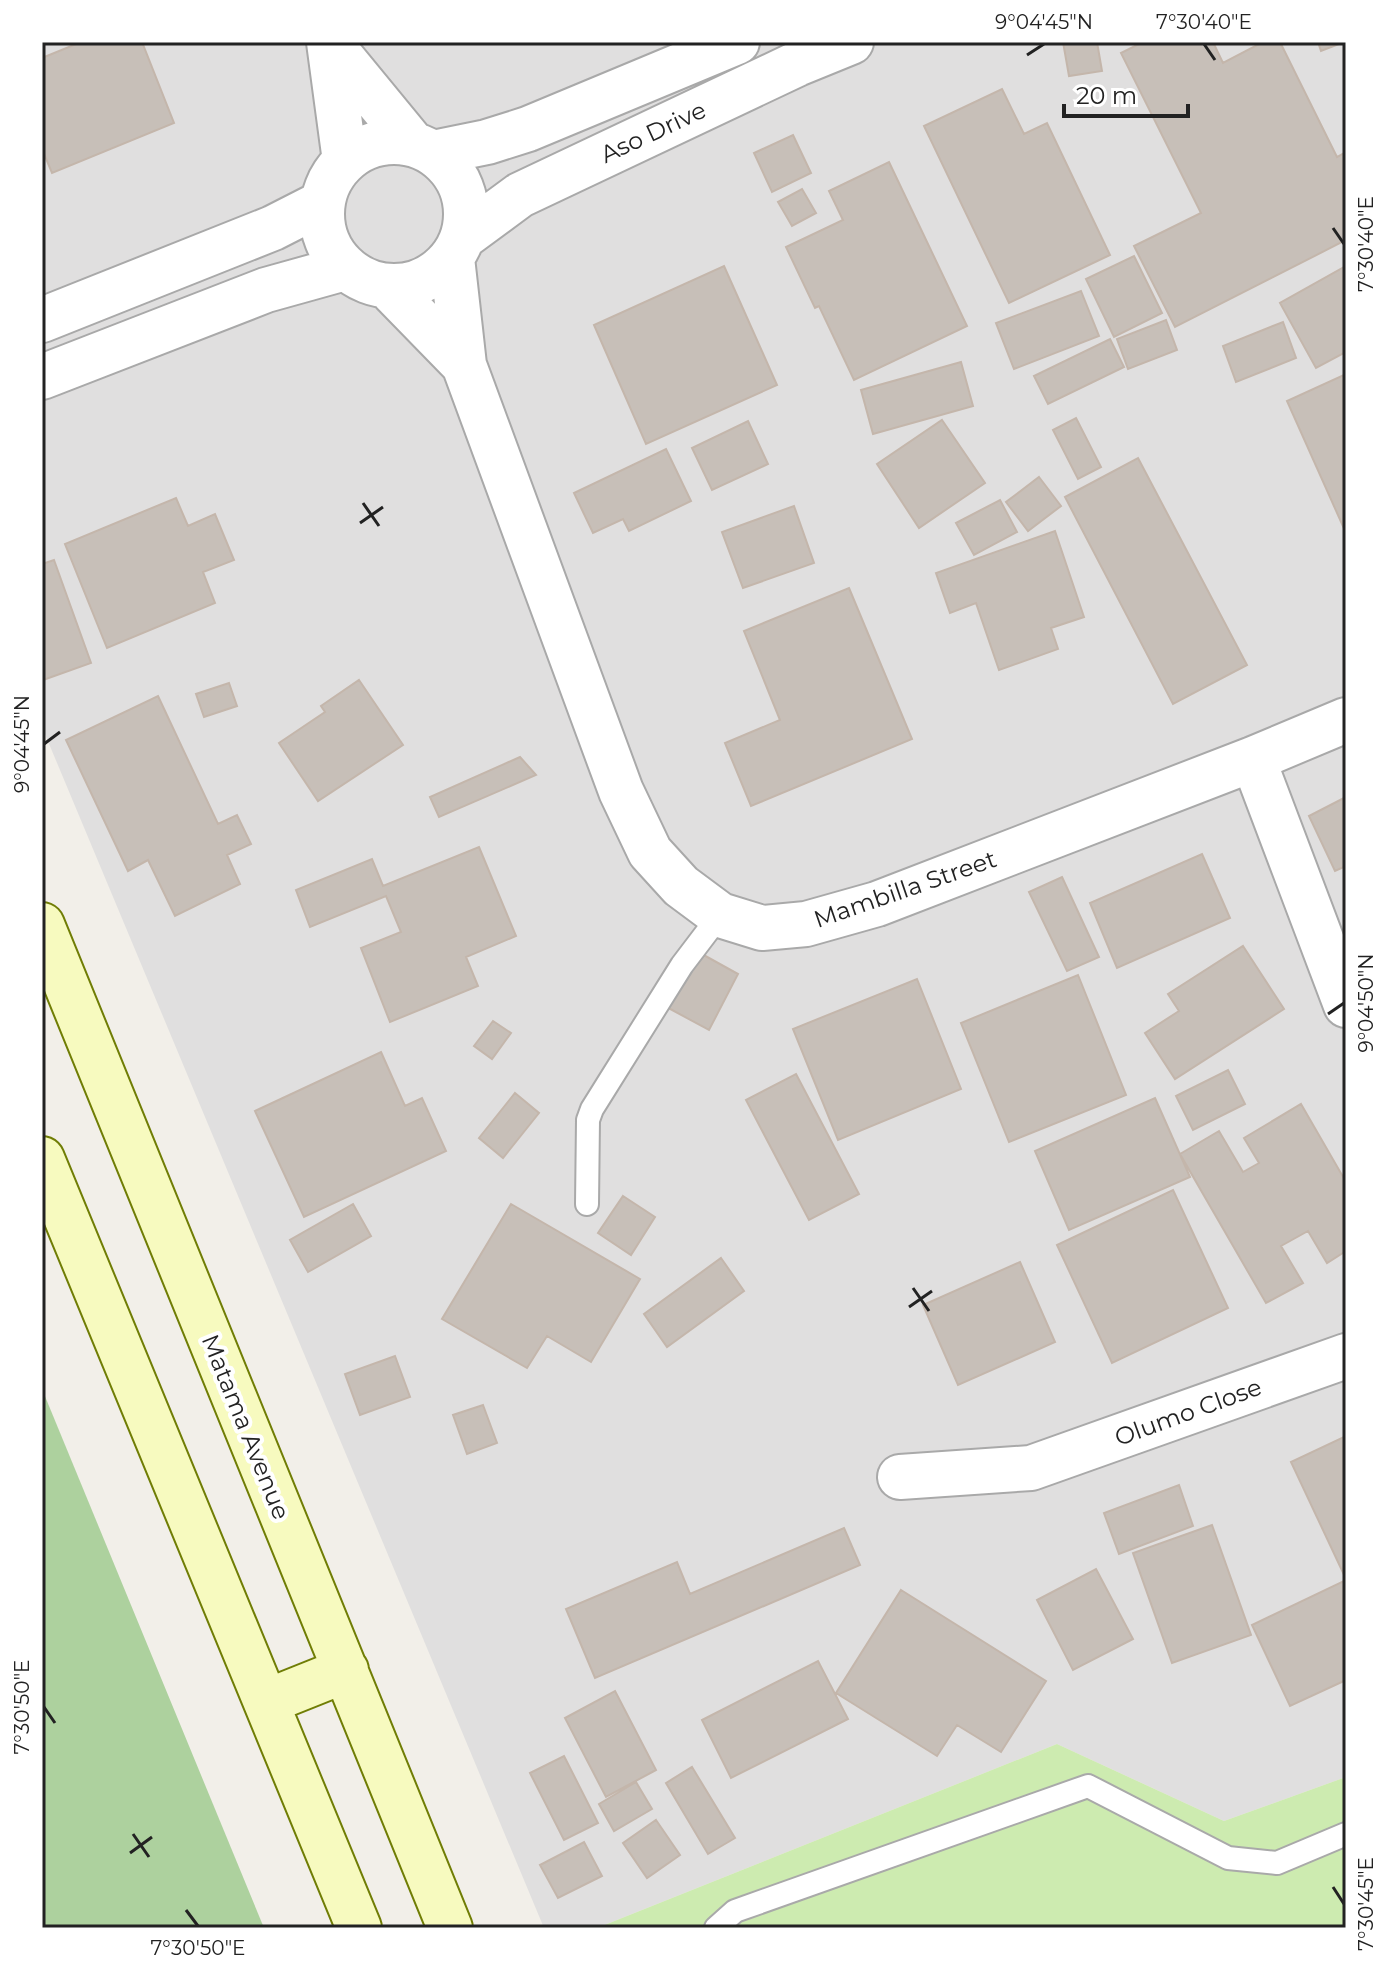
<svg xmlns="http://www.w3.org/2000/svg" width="1388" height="1970" font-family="Montserrat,sans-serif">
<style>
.residential{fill:#e0dfdf}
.grass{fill:#cdebb0}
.forest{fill:#add19e}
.building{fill:#c7bfb8;stroke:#c4b6ab;stroke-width:2}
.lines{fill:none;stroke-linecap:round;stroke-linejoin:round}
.service-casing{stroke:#a9a9a9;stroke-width:26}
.minor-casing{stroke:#a9a9a9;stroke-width:48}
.secondary-casing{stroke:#707d05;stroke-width:48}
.service{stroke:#fff;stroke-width:22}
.minor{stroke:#fff;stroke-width:44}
.secondary{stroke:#f7fabf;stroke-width:44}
.ticks{fill:none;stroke:#222;stroke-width:3}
.labels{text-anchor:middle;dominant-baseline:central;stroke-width:8;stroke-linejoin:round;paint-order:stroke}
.street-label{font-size:24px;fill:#222;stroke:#fff}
.neatline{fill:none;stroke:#222;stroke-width:3}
.ticks-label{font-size:20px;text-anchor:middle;fill:#222}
</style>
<rect width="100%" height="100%" fill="#f2efe9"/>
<!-- residential -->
<path class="residential" d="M42 42H1346V1777L1224 1821 1057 1744 597 1928H544L42 727Z"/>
<!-- grass -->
<path class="grass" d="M1057 1744 1224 1821 1346 1777V1928H597Z"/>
<!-- forest -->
<path class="forest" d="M42 1389 264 1928H42Z"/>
<!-- building -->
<path class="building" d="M81 42H142L174 123 52 173 42 149V58Z
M1063 42H1097L1102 71 1069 76Z
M1143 42H1213L1223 63 1263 42H1280L1337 157 1346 152V240L1175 327 1134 246 1201 213 1121 53Z
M1318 42H1344L1321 51Z
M1002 89 1024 134 1047 123 1110 255 1009 303 924 126Z
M793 135 811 173 772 192 754 153Z
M889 162 967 326 854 380 819 306 815 308 786 247 843 220 829 191Z
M802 189 816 213 792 226 778 202Z
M1134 256 1162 313 1114 337 1086 279Z
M724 266 777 385 646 444 594 325Z
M1346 266V352L1316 368 1280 303Z
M1081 291 1099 336 1014 369 996 323Z
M1166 320 1177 350 1128 369 1117 339Z
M1283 322 1296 358 1236 382 1223 346Z
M1110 339 1124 367 1048 404 1034 376Z
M961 362 973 406 873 434 861 390Z
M1346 374V533L1287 401Z
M1076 418 1101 467 1078 479 1053 430Z
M942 420 985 483 919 528 877 464Z
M748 421 768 464 712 490 692 448Z
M666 449 691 501 629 531 623 519 593 533 574 493Z
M1138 458 1247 665 1173 704 1065 497Z
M1039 477 1061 506 1028 531 1006 502Z
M176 498 188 526 215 514 234 560 203 572 215 603 107 648 65 544Z
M1000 500 1017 532 974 555 956 523Z
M794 506 814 563 743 588 722 532Z
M1055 531 1084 617 1051 628 1058 649 999 670 976 603 950 613 936 573Z
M54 560 91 663 43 680 42 564Z
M849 588 912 739 751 806 725 743 780 720 744 631Z
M359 680 403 745 318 801 279 743 325 712 321 706Z
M229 683 237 706 204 717 196 694Z
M158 696 218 824 237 815 251 844 227 855 240 884 175 916 148 860 128 871 66 740Z
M520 757 536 775 439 817 430 797Z
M1346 797V866L1335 871 1309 816Z
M479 847 516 936 466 957 478 986 390 1022 361 948 401 932 386 896 310 927 296 890 372 859 383 886Z
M1202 854 1230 918 1117 968 1090 903Z
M1062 877 1099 957 1067 971 1029 892Z
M1243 946 1284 1009 1175 1079 1145 1033 1179 1011 1168 994Z
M691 948 738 974 709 1030 661 1004Z
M1078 975 1126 1095 1009 1142 961 1023Z
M917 979 961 1089 838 1140 793 1029Z
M493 1021 511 1033 492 1059 474 1046Z
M381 1052 405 1106 422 1098 446 1151 304 1217 255 1111Z
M1228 1070 1245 1104 1193 1130 1176 1096Z
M796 1074 859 1194 809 1220 746 1100Z
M515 1093 539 1113 503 1158 479 1138Z
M1155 1098 1190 1177 1069 1230 1035 1151Z
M1301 1104 1346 1182V1251L1327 1263 1308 1231 1281 1246 1303 1283 1266 1303 1180 1154 1219 1131 1243 1172 1259 1163 1244 1138Z
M1173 1190 1228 1308 1112 1363 1057 1245Z
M623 1196 655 1217 631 1255 598 1233Z
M353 1204 371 1236 308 1272 290 1240Z
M511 1204 640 1279 591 1362 547 1336 527 1368 442 1319Z
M721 1258 744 1291 667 1347 644 1314Z
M1020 1262 1055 1342 958 1385 923 1305Z
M395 1356 410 1397 360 1415 345 1374Z
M483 1405 497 1443 467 1454 453 1415Z
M1346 1436V1579L1291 1462Z
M1179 1485 1193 1526 1119 1554 1104 1513Z
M1212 1525 1251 1635 1172 1663 1133 1553Z
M844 1528 860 1565 595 1678 566 1609 677 1562 690 1594Z
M1096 1569 1133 1639 1073 1670 1037 1600Z
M1346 1580V1680L1290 1706 1252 1625Z
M901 1590 1046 1681 1001 1752 957 1725 937 1756 836 1693Z
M818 1661 848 1719 731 1778 702 1720Z
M615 1691 656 1770 606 1797 565 1718Z
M564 1756 598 1823 564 1840 530 1773Z
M692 1767 735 1838 708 1854 666 1783Z
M636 1782 652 1809 614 1831 599 1804Z
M656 1820 680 1855 647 1878 623 1843Z
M584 1842 602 1876 558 1898 540 1865Z"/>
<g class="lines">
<!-- service casing -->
<g class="service-casing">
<path id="service" d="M587 1204 588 1120 592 1109 682 965 720 915
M716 1928 735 1911 1088 1786 1228 1858 1277 1863 1346 1834"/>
</g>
<!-- minor casing -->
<g class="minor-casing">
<path id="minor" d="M329 42 412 143
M329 42 345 161
M322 214a72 72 0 1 1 144 0a72 72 0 1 1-144 0Z
M433 153 487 142 528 129 737 42
M463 237 520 195 797 64 851 42
M452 258 464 365 621 791 650 852 681 886 720 915 762 928 806 924 877 904 1253 759 1346 720
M388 287 464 365
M42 320 273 228 322 203
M42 377 266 290 345 268
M1253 759 1346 1005
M900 1477 1031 1468 1346 1356"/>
</g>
<!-- secondary casing -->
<g class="secondary-casing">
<path id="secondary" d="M42 925 450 1928
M42 1159 359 1928
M266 1702 346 1670"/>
</g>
<!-- service -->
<use href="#service" class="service"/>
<!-- minor -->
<use href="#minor" class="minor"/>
<!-- secondary -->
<use href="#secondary" class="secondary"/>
</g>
<!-- ticks -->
<path class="ticks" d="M1204 44 1215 60M1027 55 1044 44M1333 228 1344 244M363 503 379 526M360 523 383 507M44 744 60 732M1328 1014 1344 1003M913 1288 929 1311M909 1307 932 1291M44 1707 55 1723M133 1834 149 1857M130 1853 152 1837M1333 1887 1344 1904M186 1910 198 1926"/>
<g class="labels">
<!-- street labels -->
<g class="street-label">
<text transform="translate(653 132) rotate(-25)">Aso Drive</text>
<text transform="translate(905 889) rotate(-19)">Mambilla Street</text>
<text transform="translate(1188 1412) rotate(-20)">Olumo Close</text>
<text transform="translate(246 1427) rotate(68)">Matama Avenue</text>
</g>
</g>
<!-- border -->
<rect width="1388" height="1970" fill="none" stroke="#ffffff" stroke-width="88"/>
<!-- scale -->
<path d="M1064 104v12h124v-12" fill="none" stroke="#222222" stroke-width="4"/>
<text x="1076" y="104" font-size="24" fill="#222222" stroke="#ffffff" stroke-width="6" paint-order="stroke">20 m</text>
<rect x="44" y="44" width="1300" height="1882" class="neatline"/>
<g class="ticks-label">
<text x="1044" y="29">9°04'45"N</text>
<text x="1204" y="29">7°30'40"E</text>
<text transform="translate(1366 244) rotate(-90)" y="7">7°30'40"E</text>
<text transform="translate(22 744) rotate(-90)" y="7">9°04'45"N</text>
<text transform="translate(1366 1003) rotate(-90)" y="7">9°04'50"N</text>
<text transform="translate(22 1707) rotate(-90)" y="7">7°30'50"E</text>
<text transform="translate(1366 1904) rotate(-90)" y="7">7°30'45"E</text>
<text x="198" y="1955">7°30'50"E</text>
</g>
</svg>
